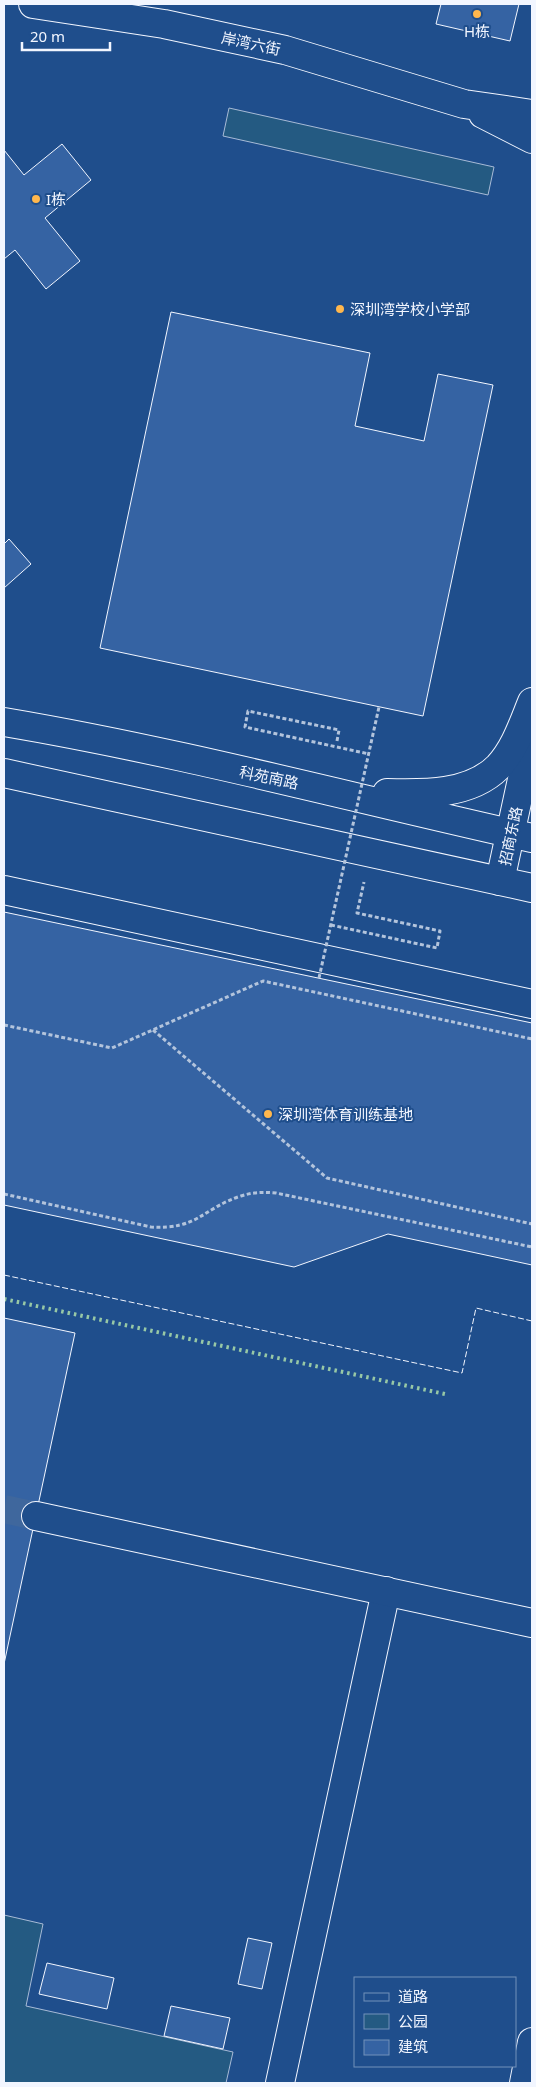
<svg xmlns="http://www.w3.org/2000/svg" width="536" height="2087" font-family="'Noto Sans','Noto Sans SC',sans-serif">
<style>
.green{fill:#245a82;stroke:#a8bbd7}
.building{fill:#3563a3;stroke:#f2f6ff}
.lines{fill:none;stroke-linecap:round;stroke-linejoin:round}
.highway-tunnel{stroke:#3f679d;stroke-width:28;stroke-dasharray:28 14;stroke-linecap:butt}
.minor-casing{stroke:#f2f6ff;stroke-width:30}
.major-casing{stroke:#f2f6ff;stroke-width:30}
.highway-casing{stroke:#f2f6ff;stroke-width:30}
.path{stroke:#b3c4dc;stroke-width:3;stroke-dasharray:4 2.5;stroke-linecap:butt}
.minor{stroke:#1f4e8c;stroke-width:28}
.major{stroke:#1f4e8c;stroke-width:28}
.highway{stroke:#1f4e8c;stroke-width:28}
.path-bridge{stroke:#b3c4dc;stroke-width:3;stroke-dasharray:4 2.5;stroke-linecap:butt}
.hedge{stroke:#97c8a6;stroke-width:4;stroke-dasharray:2.5 4;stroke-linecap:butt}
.fence{stroke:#f2f6ff;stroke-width:1;stroke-dasharray:6 2.5;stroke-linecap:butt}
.poi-dot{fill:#ffb74d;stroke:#1f4e8c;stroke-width:2}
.labels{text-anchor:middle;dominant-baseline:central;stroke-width:4;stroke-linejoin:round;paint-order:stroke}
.poi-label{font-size:15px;fill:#f2f6ff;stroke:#1f4e8c;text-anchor:start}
.street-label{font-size:15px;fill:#f2f6ff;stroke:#1f4e8c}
</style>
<rect width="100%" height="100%" fill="#1f4e8c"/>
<!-- green -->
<path class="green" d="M229 108 494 167 488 195 223 136Z
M4 1915 43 1924 26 2006 233 2052 226 2083H4Z"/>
<!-- building -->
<path class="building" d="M441 4H519L510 41 436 24Z
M62 144 91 180 45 218 80 261 46 289 15 250 4 259V150L24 175Z
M171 312 370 353 355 426 424 441 438 374 493 385 423 716 100 648Z
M9 539 31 564 4 588V544Z
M4 912 532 1023V1265L388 1234 294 1267 4 1205Z
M4 1318 75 1333 4 1664Z
M248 1938 272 1943 262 1989 238 1984Z
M47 1963 114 1978 107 2009 39 1994Z
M171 2006 230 2018 223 2049 164 2036Z"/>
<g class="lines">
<!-- highway-tunnel -->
<path class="highway-tunnel" d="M4 1509 36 1516"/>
<!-- minor casing -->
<g class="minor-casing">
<path id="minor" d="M33 4 164 24 285 50 464 104 532 114
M483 114 532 139
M500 881 532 733
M4 890 532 1004
M280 2083 386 1591
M524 2083 532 2042"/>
</g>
<!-- major casing -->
<g class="major-casing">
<path id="major" d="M4 722C182 752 356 799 532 838
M4 773 532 888
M387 793C424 794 470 795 498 767 515 749 523 724 532 702"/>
</g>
<!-- highway casing -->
<g class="highway-casing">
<path id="highway" d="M36 1516 532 1623"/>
</g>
<!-- path -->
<path class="path" d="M337 741 339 730 248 711 245 727 369 754
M331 925 437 948 440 931 357 913 364 882
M4 1025 112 1048 263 981 532 1039
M153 1030 327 1178 532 1224
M4 1194 151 1227C198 1230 203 1208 241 1196 253 1192 264 1192 276 1193L532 1247"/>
<!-- minor -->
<use href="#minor" class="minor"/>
<!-- major -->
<use href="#major" class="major"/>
<!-- highway -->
<use href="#highway" class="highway"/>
<!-- path-bridge -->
<path class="path-bridge" d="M319 978 379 707"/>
<!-- hedge -->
<path class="hedge" d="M4 1299 445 1394"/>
<!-- fence -->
<path class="fence" d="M4 1275 462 1373 476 1308 532 1321"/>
</g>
<!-- markers -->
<g class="poi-dot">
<circle cx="477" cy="14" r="5"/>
<circle cx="36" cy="199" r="5"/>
<circle cx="340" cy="309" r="5"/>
<circle cx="268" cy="1114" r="5"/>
</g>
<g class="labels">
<!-- poi labels -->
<g class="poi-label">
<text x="477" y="31" text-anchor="middle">H栋</text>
<text x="46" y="199">I栋</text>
<text x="350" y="309">深圳湾学校小学部</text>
<text x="278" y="1114">深圳湾体育训练基地</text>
</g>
<!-- street labels -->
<g class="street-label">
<text transform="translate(251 43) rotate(12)">岸湾六街</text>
<text transform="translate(269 777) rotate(12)">科苑南路</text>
<text transform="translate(510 836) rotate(-78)">招商东路</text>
</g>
</g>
<!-- border -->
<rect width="536" height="2087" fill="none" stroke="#f2f6ff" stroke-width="10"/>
<!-- legend -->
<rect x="354" y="1977" width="162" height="90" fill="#1f4e8c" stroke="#7391ba"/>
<rect x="364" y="1993" width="25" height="8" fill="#1f4e8c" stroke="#7391ba"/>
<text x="398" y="2002" font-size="15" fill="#f2f6ff">道路</text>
<rect x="364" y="2014" width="25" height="15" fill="#245a82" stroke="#7391ba"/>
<text x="398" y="2027" font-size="15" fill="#f2f6ff">公园</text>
<rect x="364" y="2040" width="25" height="15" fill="#3563a3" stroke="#7391ba"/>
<text x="398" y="2052" font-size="15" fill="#f2f6ff">建筑</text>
<!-- scale -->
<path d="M22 42v8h88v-8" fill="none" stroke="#f2f6ff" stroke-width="2.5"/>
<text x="30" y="42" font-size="15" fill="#f2f6ff" stroke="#1f4e8c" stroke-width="4" paint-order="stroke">20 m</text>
</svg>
